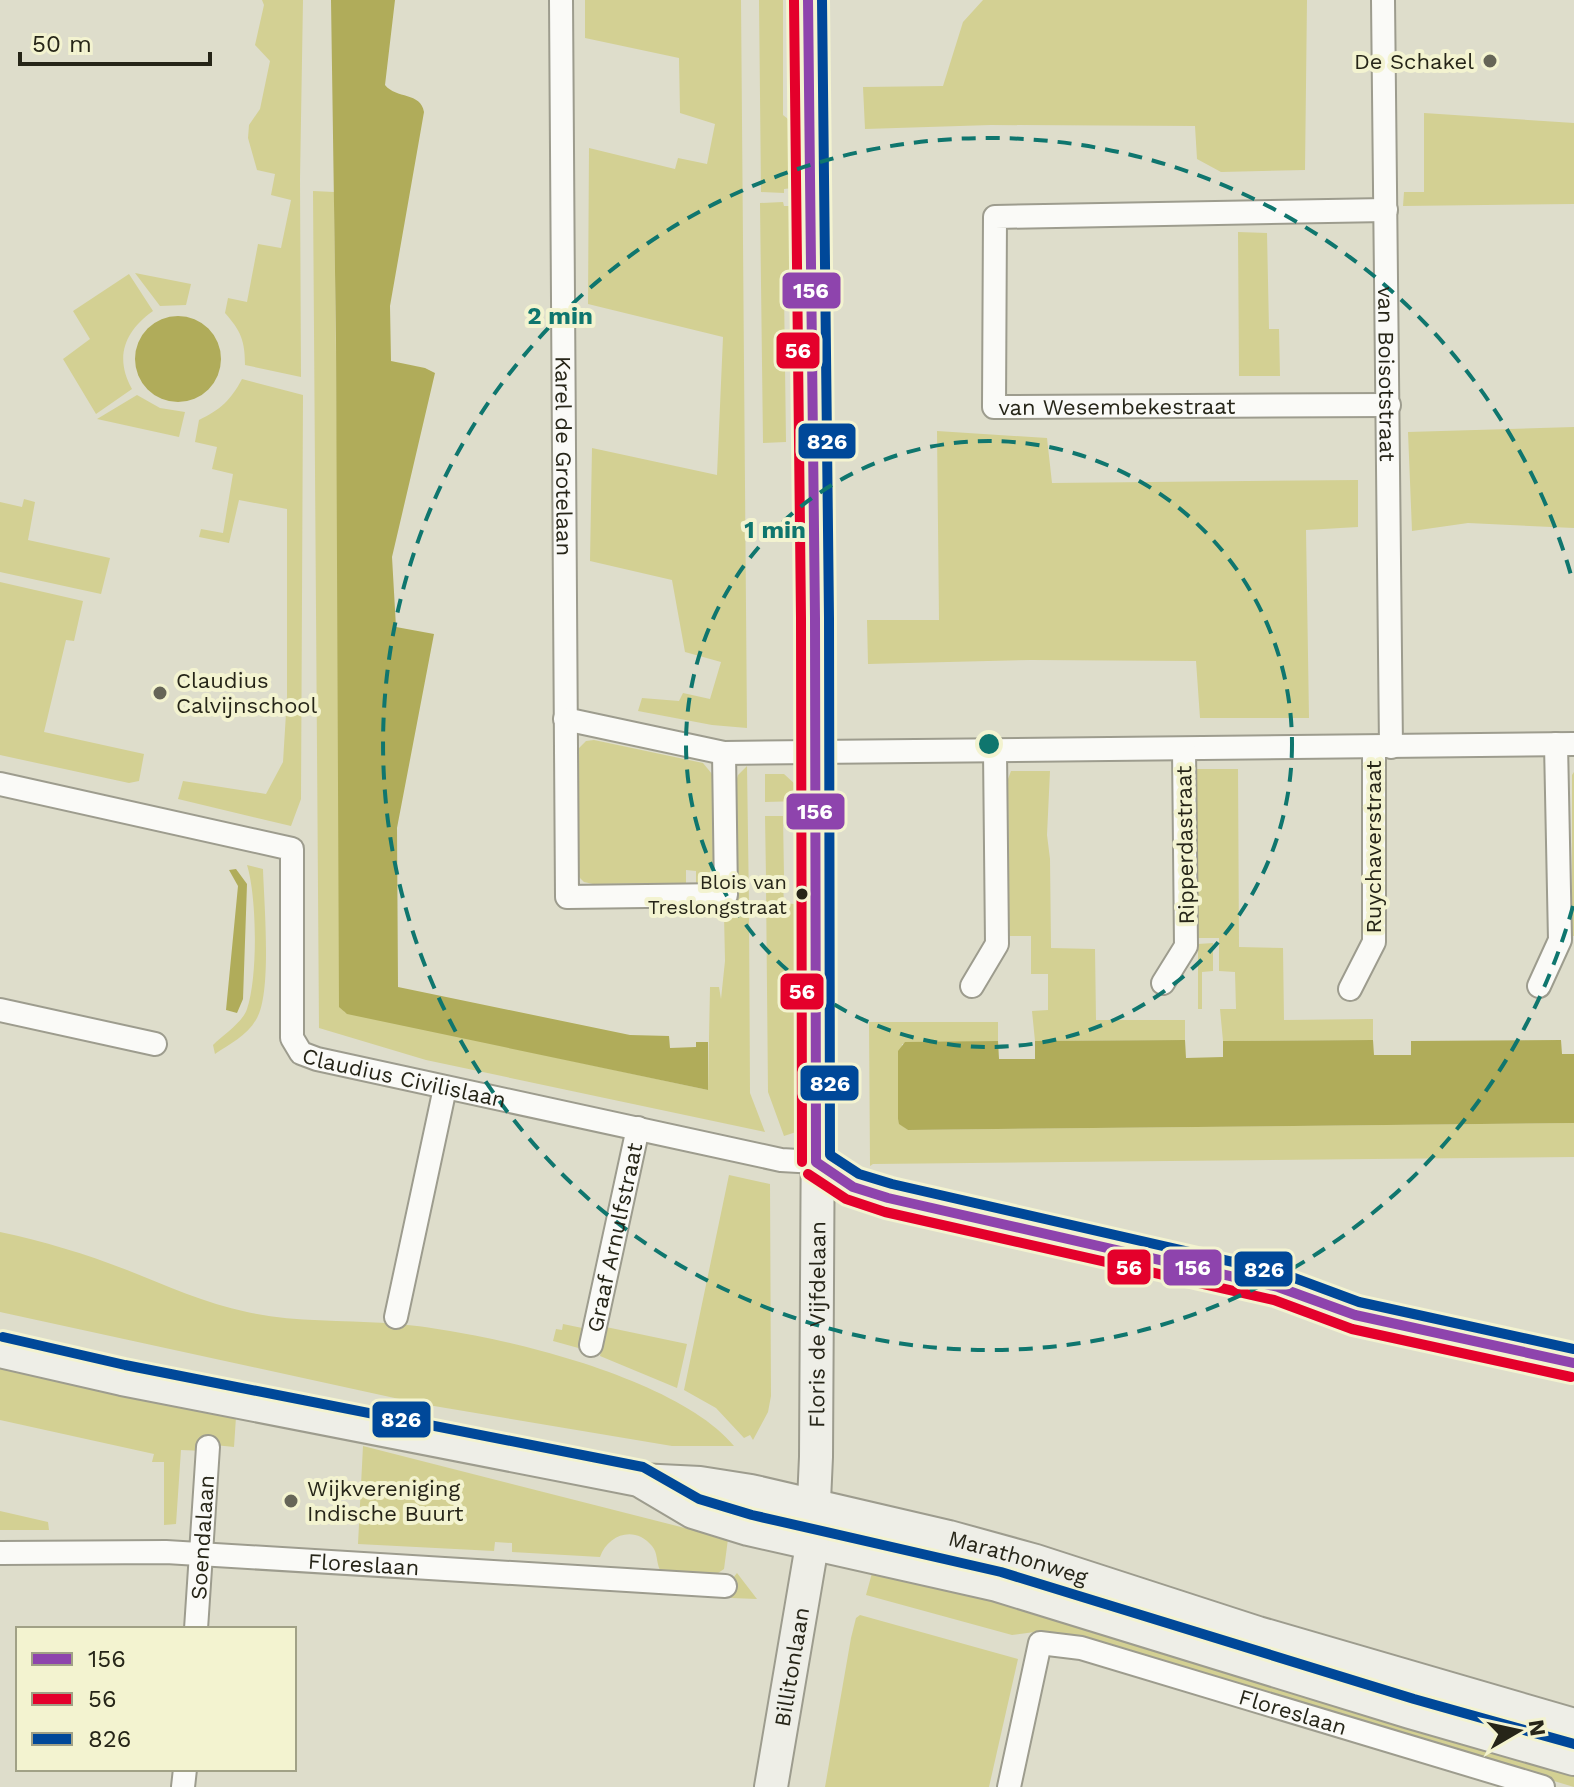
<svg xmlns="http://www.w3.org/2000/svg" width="1574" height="1787" font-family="'Work Sans',sans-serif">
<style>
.green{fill:#d3d093}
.water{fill:#b0ac5a}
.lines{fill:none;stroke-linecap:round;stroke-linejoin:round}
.street-casing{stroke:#9d9c8e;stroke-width:26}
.secondary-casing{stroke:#9d9c8e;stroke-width:36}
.street{stroke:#fafaf7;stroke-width:22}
.secondary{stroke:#eeeee7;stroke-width:32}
.bus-1-casing{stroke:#f3f3d0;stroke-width:16}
.bus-2-casing{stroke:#f3f3d0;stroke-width:16}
.bus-3-casing{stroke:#f3f3d0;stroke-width:16}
.bus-1{stroke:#8e44ad;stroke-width:10}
.bus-2{stroke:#e4002b;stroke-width:10}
.bus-3{stroke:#004899;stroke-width:10}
.ring{fill:none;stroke:#0f766e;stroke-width:4;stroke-dasharray:14 10}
.poi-dot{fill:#666557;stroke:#f3f3d0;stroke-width:3}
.bus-dot{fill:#262518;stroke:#f3f3d0;stroke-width:3}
.labels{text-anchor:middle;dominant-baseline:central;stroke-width:8;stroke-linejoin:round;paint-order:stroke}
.bus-label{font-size:20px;fill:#262518;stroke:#f3f3d0;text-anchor:end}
.poi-label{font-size:22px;fill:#262518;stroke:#f3f3d0;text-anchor:start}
.street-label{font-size:22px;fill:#262518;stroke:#f3f3d0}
.centre{fill:#0f766e;stroke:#f3f3d0;stroke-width:4}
.ring-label{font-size:24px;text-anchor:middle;font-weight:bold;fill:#0f766e;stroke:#f3f3d0;stroke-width:8;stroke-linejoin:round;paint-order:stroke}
.line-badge{stroke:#f3f3d0;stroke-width:3}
.badge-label{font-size:22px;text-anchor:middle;font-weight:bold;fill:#fff}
</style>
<rect width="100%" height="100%" fill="#deddcb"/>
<!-- green -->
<path class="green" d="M262 0H303L300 179 301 377 245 365C245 341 241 331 225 313L228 298 247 302 258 244 281 248 291 200 271 195 275 174 257 170 248 138 249 125 260 109 270 61 255 45 264 5Z
M585 0H741L747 728 712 725 638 711 642 698 679 701 683 693 710 699 721 662 685 652 672 580 590 561 592 448 717 475 723 337 588 304 589 148 675 169 678 158 707 164 715 124 680 113 679 58 585 38Z
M759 0H783V115L793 123V188L784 189V193L761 192Z
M983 0H1307L1305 170 1221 172 1197 159 1195 126 991 125 865 129 863 87 943 86 963 22Z
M1424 113 1574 123V204L1403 206 1404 192H1424Z
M313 191 334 192 344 1012 708 1090 710 987H719L721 999 725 961 724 914H749L750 1093 765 1132 426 1060 319 1028Z
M783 202 784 206H793V278L784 291 786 442 763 443 760 203Z
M1238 232 1267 233 1269 329H1279L1280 376H1239Z
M135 273 191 284 186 305 160 306Z
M129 274 153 311C125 331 114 357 132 389L96 414 63 359 90 339 73 311Z
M242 379 303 395 301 799 291 826 178 799 183 781 266 794 283 762 287 697V509L239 500 229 543 199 537 201 529 223 533 233 474 212 469 217 447 195 442 199 420C220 410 231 400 242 379Z
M137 395 160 408 185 412 179 437 97 419Z
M1574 427V528L1468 523 1412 531 1408 432Z
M937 431 1047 438 1052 483 1358 480V527L1306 530 1309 718H1200L1196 661 1031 660 868 664 867 620H939Z
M24 499 35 502 28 540 110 558 101 594 0 572V502L22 507Z
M0 582 83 601 74 641 66 640 44 732 144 754 139 781 129 783 0 755Z
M594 740 703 763 712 774 713 865 707 878 696 883V871L686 870V883L593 884 584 882 577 875V750L586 741Z
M747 766 749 906H737L734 896 736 887V782L738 775Z
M1196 769H1238L1239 947 1283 948 1284 1020 1373 1019V1040L1223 1041 1220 1009H1236L1235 972 1219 971V938H1197Z
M1011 771H1050L1047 835 1050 859 1051 948 1095 949 1096 1020H1185V1040L1035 1041 1032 1011 1048 1010V974H1031V936H1009L1008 779Z
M1574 772V936H1572V775Z
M765 774H784L795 784H800V801L765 802Z
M765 816H783L784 877 766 878Z
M247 865 263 869C264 903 272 991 257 1018 248 1035 230 1044 215 1054L213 1045C223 1035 243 1022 247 1009 258 977 257 897 247 865Z
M766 884H783L784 903 794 904 802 948V1130L784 1136 768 1092Z
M1213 943V971L1202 972V1009H1198V944Z
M869 1022H998V1041L902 1044 898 1119 900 1124 908 1130 1574 1123V1157L873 1164 870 1166Z
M729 1175 770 1184 771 1396 768 1412 753 1440 750 1435 744 1438 716 1408 684 1390Z
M0 1232C43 1241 86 1254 127 1270 167 1286 205 1303 247 1312 293 1322 339 1320 386 1323 477 1329 675 1374 734 1446H672L422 1404 0 1312Z
M563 1324 587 1329 582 1349 553 1341 556 1329 562 1330Z
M606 1327 687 1344 677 1388 600 1356Z
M0 1364 236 1417 234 1447 205 1444 204 1451 181 1450 176 1524 164 1525V1462H152L154 1454 0 1420Z
M363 1446 728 1539 724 1569 718 1573 660 1570C656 1562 658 1553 652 1546 635 1525 608 1534 600 1557L512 1552V1543L495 1542 494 1551 358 1544Z
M0 1511 48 1522 49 1530H0Z
M737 1573 757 1599 731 1598 733 1578Z
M872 1573 1037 1612 1574 1773V1787L1058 1633 1042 1631 1012 1635 866 1595Z
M860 1615 1018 1659 989 1787H825L851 1638 856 1618Z"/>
<!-- water -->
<path class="water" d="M331 0H395L385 85C396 99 421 92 424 112L390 306 391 361 425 368 435 373 392 557 396 627 434 634 397 828 398 987 630 1035 669 1036 670 1048 696 1047V1042H708V1090L347 1014 339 1007 336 339Z
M135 359a43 43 0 1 1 86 0a43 43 0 1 1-86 0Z
M236 869 247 884 243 999 237 1013 226 1010 238 886 229 870Z
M1185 1040 1186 1058 1223 1057V1041L1373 1040 1374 1055H1411V1041L1561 1040 1562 1054H1574V1123L908 1130 899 1124 898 1119V1051L905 1042 998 1041 999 1059H1035V1041Z"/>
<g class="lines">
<!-- street casing -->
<g class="street-casing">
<g id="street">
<path id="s1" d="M561 0 567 897 726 895 724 753"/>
<path id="s2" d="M1383 0 1391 747"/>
<path id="s3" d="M1386 210 995 217 994 407 1389 405"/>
<path d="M565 719 724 753 1574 744"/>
<path id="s4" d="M0 784 292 849V1038L301 1053 317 1059 781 1160 816 1162"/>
<path d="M1163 983 1186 946 1184 749"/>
<path d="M972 986 997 944 995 751"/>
<path d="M1539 986 1560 940 1556 744"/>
<path d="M1350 989 1374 942V748"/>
<path d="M0 1010 155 1044"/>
<path d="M396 1317 445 1088"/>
<path id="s5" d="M591 1345 638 1128"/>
<path id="s6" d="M0 1553 166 1552 725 1586"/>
<path id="s7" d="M196 1629 208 1447"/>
<path d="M183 1787 185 1769"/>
<path id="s8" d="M1009 1787 1040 1643 1081 1648 1543 1787"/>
</g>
</g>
<!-- secondary casing -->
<g class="secondary-casing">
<g id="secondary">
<path id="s9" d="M0 1351 122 1379 639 1480 700 1483 751 1491 949 1537 1036 1561 1258 1633 1574 1725"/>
<path d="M644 1483 693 1512 748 1529 997 1585 1410 1712 1574 1759"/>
<path id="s10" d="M771 1787 812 1545 816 1457 818 1109 808 0"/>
</g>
</g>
<!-- street -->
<use href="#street" class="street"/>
<!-- secondary -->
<use href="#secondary" class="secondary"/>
<!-- bus-1 casing -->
<g class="bus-1-casing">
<path id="bus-1" d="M808 0 815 618 816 1162
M816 1162 853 1187 888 1198 1278 1287 1355 1315 1574 1363"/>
</g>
<!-- bus-2 casing -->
<g class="bus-2-casing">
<path id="bus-2" d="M794 0 801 618 802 1162
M808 1174 846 1199 885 1212 1274 1300 1352 1329 1571 1377"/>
</g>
<!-- bus-3 casing -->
<g class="bus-3-casing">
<path id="bus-3" d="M822 0 829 618 830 1155 859 1174 892 1184 1281 1273 1359 1302 1574 1349
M3 1337 125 1365 643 1467 699 1499 752 1515 1001 1572 1414 1699 1574 1744"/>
</g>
<!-- bus-1 -->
<use href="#bus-1" class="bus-1"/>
<!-- bus-2 -->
<use href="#bus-2" class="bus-2"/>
<!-- bus-3 -->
<use href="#bus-3" class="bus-3"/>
</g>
<!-- distance rings -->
<g class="ring">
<circle cx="989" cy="744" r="303"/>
<path d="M1573 906A606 606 0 1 1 1573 582"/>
</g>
<!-- markers -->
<g class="poi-dot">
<circle cx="1490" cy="61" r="8"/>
<circle cx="160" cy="693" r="8"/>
<circle cx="291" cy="1501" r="8"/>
</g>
<circle class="bus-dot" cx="802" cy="894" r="7"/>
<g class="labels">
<!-- bus labels -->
<g class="bus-label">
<text x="787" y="882">Blois van<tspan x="787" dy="25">Treslongstraat</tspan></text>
</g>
<!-- poi labels -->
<g class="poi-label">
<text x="1474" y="61" text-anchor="end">De Schakel</text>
<text x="176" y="680">Claudius<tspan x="176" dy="25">Calvijnschool</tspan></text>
<text x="307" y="1488">Wijkvereniging<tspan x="307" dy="25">Indische Buurt</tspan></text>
</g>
<!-- street labels -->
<g class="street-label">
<text stroke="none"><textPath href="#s2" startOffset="374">van Boisotstraat</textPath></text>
<text stroke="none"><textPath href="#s3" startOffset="704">van Wesembekestraat</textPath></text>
<text stroke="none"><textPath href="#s1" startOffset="456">Karel de Grotelaan</textPath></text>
<text transform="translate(1185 845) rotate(-91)">Ripperdastraat</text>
<text transform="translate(1373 847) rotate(-90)">Ruychaverstraat</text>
<text stroke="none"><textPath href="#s4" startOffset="612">Claudius Civilislaan</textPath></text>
<text stroke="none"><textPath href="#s5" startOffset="110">Graaf Arnulfstraat</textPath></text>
<text stroke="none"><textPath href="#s10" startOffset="466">Floris de Vijfdelaan</textPath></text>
<text stroke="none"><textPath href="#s7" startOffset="92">Soendalaan</textPath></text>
<text stroke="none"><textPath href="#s9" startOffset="1040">Marathonweg</textPath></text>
<text stroke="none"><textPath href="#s6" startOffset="364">Floreslaan</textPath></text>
<text stroke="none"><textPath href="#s10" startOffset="122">Billitonlaan</textPath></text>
<text stroke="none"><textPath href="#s8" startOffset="410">Floreslaan</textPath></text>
</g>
</g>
<circle cx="989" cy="744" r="12" class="centre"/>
<g class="ring-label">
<text x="560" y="324">2 min</text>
<text x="775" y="538">1 min</text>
</g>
<g class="line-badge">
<rect x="781" y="271" width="61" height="39" rx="8" fill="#8e44ad"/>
<rect x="775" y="331" width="46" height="39" rx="8" fill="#e4002b"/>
<rect x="797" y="422" width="60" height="38" rx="8" fill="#004899"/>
<rect x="785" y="792" width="61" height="39" rx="8" fill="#8e44ad"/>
<rect x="779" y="972" width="46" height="39" rx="8" fill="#e4002b"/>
<rect x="799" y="1064" width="61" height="38" rx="8" fill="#004899"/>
<rect x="1106" y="1248" width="46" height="38" rx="8" fill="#e4002b"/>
<rect x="1162" y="1248" width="61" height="39" rx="8" fill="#8e44ad"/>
<rect x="1233" y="1250" width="61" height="38" rx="8" fill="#004899"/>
<rect x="371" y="1400" width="61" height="39" rx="8" fill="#004899"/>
</g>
<g class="badge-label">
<text x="811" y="298">156</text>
<text x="798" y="358">56</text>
<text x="827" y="449">826</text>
<text x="815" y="819">156</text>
<text x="802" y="999">56</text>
<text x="830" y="1091">826</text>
<text x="1129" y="1275">56</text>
<text x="1193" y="1275">156</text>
<text x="1264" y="1277">826</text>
<text x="401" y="1427">826</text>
</g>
<!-- legend -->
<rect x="16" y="1627" width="280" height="144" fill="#f3f3d0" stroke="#a1a186" stroke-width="2"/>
<rect x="32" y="1653" width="40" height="12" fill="#8e44ad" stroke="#a1a186" stroke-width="2"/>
<text x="88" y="1667" font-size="24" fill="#262518">156</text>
<rect x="32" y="1693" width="40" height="12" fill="#e4002b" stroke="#a1a186" stroke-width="2"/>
<text x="88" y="1707" font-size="24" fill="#262518">56</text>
<rect x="32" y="1733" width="40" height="12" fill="#004899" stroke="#a1a186" stroke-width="2"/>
<text x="88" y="1747" font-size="24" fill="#262518">826</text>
<!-- north arrow -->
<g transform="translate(1518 1731) rotate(81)" stroke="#f3f3d0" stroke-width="6" paint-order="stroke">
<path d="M0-6L14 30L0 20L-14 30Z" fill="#262518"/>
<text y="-12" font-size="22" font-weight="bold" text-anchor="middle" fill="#262518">N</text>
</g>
<!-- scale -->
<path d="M20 52v12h190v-12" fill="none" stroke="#262518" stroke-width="4"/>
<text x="32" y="52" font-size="24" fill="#262518" stroke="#f3f3d0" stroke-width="6" paint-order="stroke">50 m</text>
</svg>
